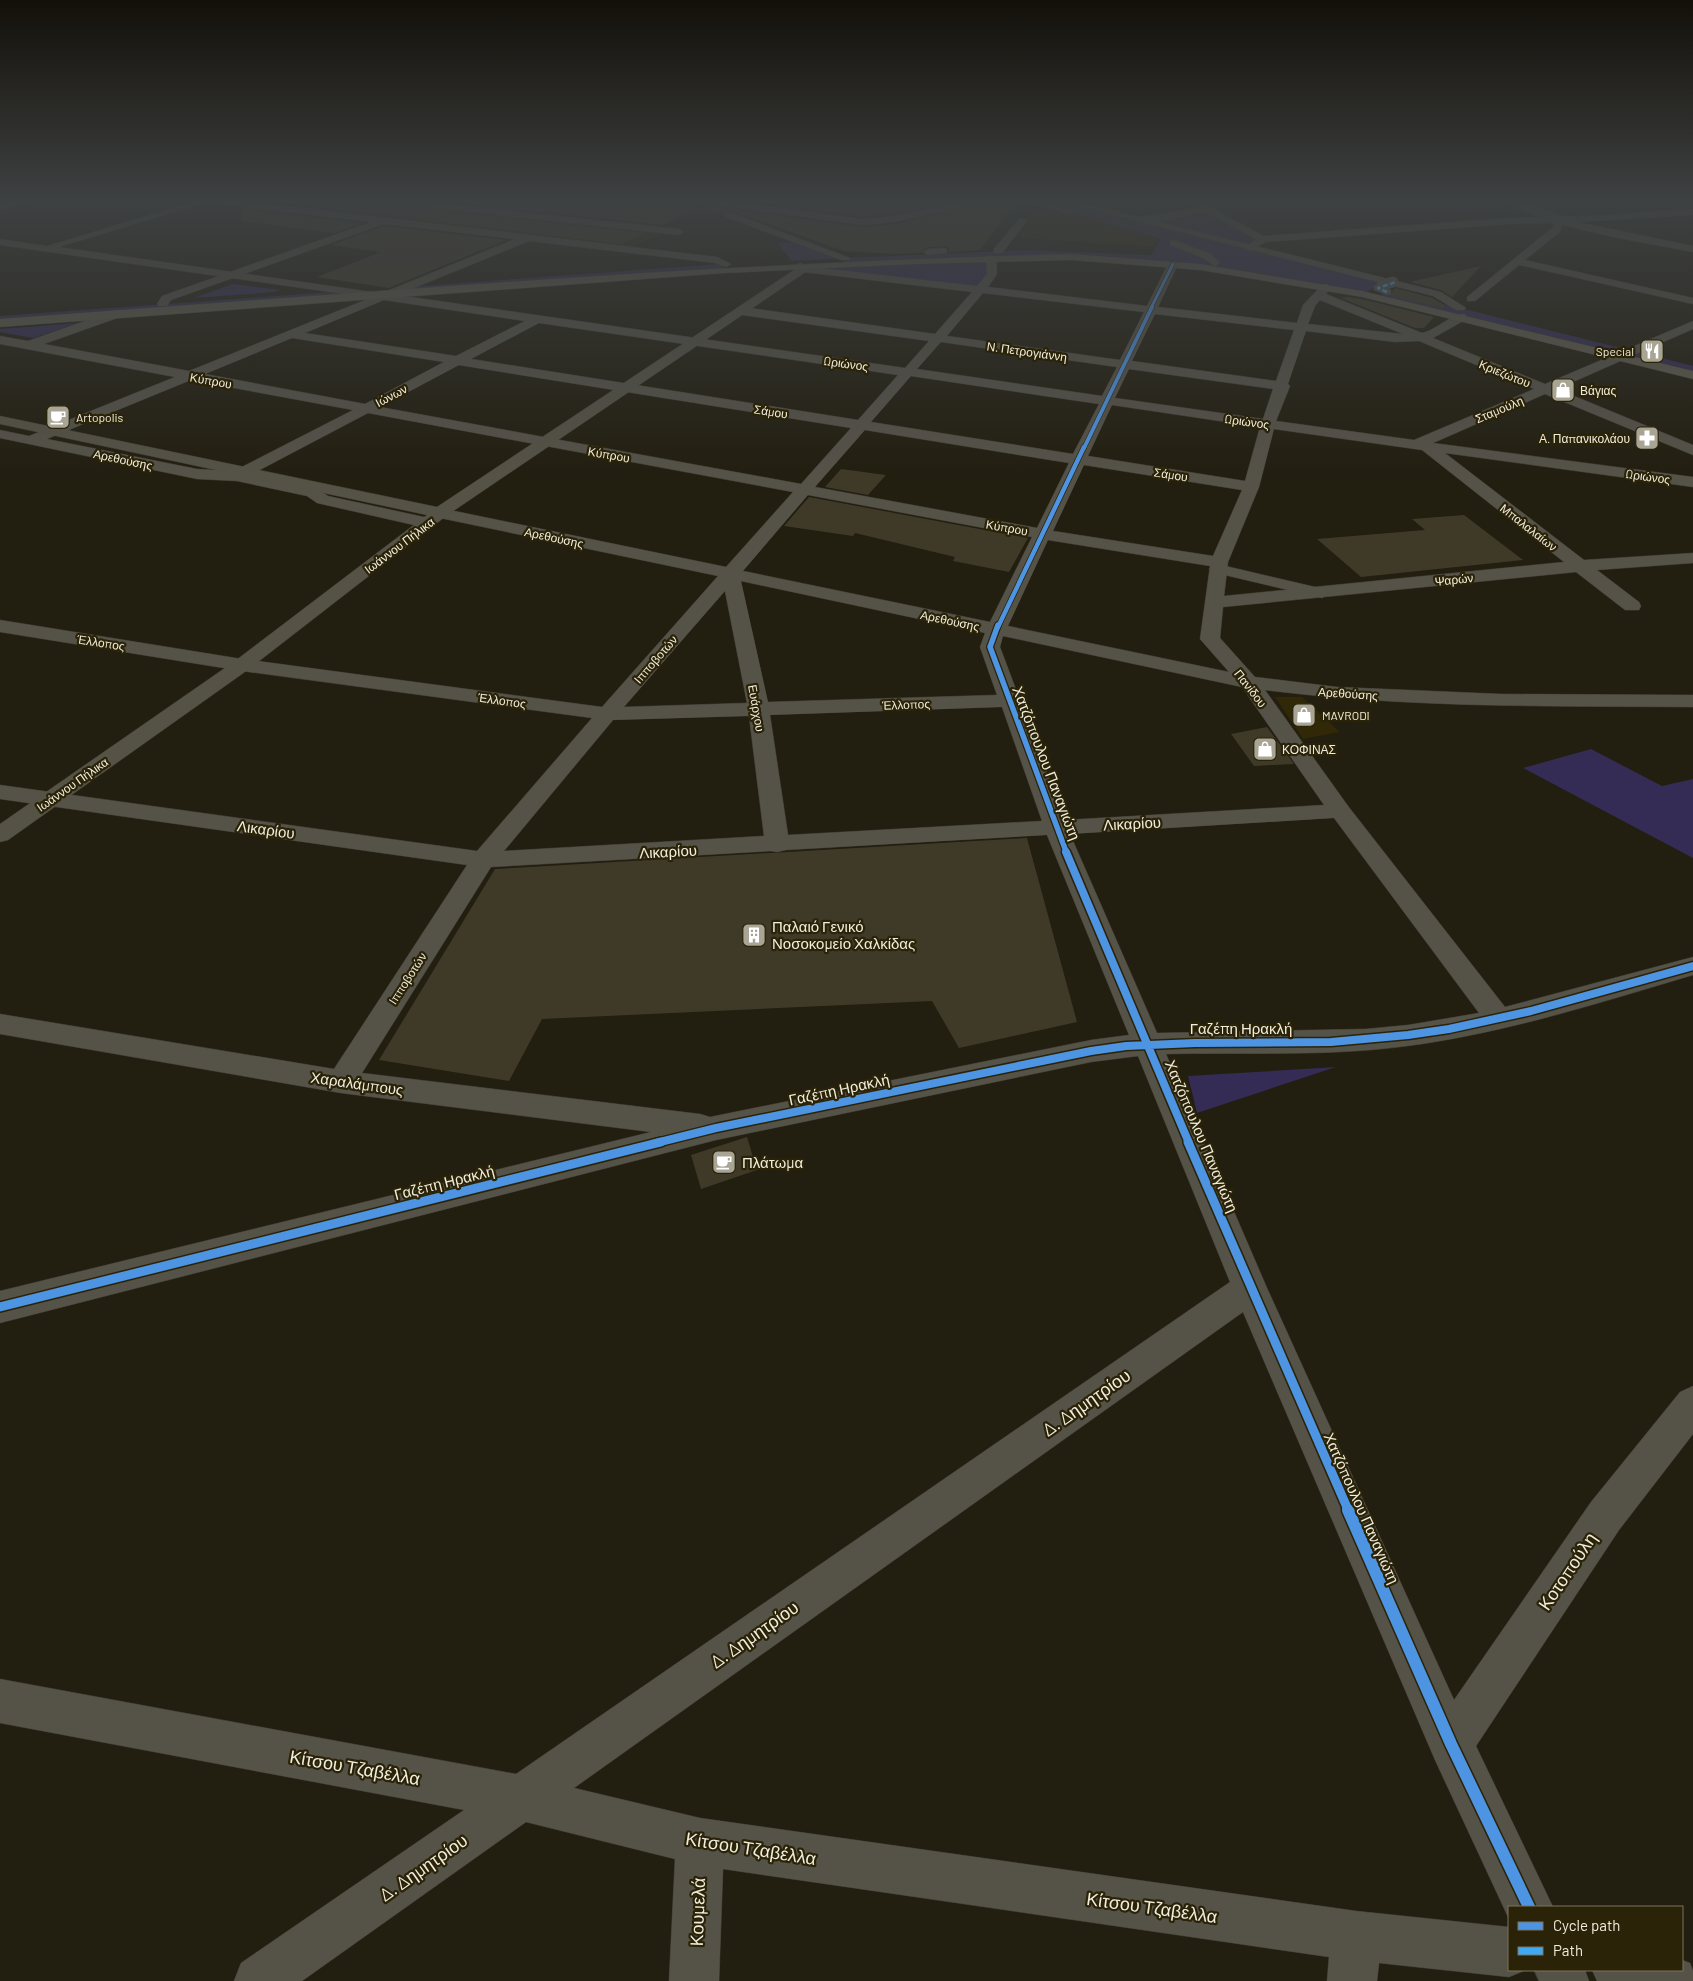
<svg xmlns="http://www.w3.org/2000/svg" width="1693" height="1981" font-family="Barlow,sans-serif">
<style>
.built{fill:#312807}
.green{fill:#342c54}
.building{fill:#3f3a28}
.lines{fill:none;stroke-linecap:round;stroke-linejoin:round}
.lane-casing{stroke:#3d3a30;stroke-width:1}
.street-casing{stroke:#3d3a30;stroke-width:1}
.secondary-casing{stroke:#3d3a30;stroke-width:1}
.primary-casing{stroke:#3d3a30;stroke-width:1}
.lane{fill:#555248;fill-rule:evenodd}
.street{fill:#555248;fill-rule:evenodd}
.secondary{fill:#555246;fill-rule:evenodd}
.primary{fill:#5e5a4c;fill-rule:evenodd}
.street-bridge-casing{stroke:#3d3a30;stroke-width:11;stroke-linecap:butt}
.street-bridge{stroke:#555248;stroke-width:11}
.quiet{stroke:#3fa9f5;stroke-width:2.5;stroke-dasharray:5 2.5;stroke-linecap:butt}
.cycleway-far6-casing{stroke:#2a2308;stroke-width:4.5}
.cycleway-far5-casing{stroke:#2a2308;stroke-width:5}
.cycleway-far4-casing{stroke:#2a2308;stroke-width:6}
.cycleway-far3-casing{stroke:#2a2308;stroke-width:8}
.cycleway-far2-casing{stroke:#2a2308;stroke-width:11}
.cycleway-far1-casing{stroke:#2a2308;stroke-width:12}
.cycleway-casing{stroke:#2a2308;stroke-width:15}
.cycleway-far6{stroke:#4d94e3;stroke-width:3}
.cycleway-far5{stroke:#4d94e3;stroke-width:4}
.cycleway-far4{stroke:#4d94e3;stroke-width:4.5}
.cycleway-far3{stroke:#4d94e3;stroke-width:5.5}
.cycleway-far2{stroke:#4d94e3;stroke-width:8}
.cycleway-far1{stroke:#4d94e3;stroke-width:9}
.cycleway{stroke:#4d94e3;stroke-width:12}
.labels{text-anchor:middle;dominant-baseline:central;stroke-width:4.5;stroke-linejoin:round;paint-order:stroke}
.far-street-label{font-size:12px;fill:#f1eddd;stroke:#2a2308}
.far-poi-label{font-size:12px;fill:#f1eddd;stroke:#2a2308;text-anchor:start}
.street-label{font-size:15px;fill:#f1eddd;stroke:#2a2308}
.poi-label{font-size:15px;fill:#f1eddd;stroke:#2a2308;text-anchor:start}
.near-street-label{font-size:18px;fill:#f1eddd;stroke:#2a2308}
</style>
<rect width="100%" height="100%" fill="#221e10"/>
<!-- built -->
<path class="built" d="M383 202 487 213 663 233 632 247 349 213Z
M1037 205 1124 228 1158 240 1155 247 1019 238Z
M1275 697H1302L1340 732 1303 739Z"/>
<!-- green -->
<path class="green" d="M1019 198H1051L1138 220 1205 209 1263 239 1251 248 1385 282 1362 294 1148 262 991 258 992 274 980 290 803 269 843 264 845 258 792 261 777 243 795 242 845 258 1028 250 1151 255 1161 239Z
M721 264 725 270 410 292 407 287Z
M233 284 280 290 275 292 194 298Z
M331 292 340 293V295L0 323V316Z
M1386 292 1460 308 1693 366V375L1378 297Z
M78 323 33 338 0 332V329Z
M1591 749 1662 786 1693 779V858L1523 768Z
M1336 1067 1197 1113 1188 1076Z"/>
<!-- building -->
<path class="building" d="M242 198H370L377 204 645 233 622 244Z
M412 198H652L659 203 724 208 862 227 895 224 1002 198H1012L1017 201 980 250 949 252V248L944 246 928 247 921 253 893 254 843 251 733 211 725 212 724 215 701 209 702 206 662 225Z
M723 198H971L895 214 862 217Z
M242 209 363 223 334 233 241 221Z
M384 226 506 240 389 288 317 277 381 252 331 245Z
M1481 266 1452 297 1441 290 1410 282Z
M1396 288 1432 298 1445 305 1442 308 1391 296 1393 290Z
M1348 297 1362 299 1434 317 1424 328H1415L1341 298Z
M841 469 886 475 868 495 825 487Z
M809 497 1028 538 1009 572 953 561 955 557 855 533 853 536 784 526Z
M1464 515 1523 560 1361 577 1317 539 1425 530 1412 519Z
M1267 727 1294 764 1254 766 1231 734Z
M1027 838 1077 1022 959 1048 932 1001 542 1019 509 1081 379 1060 495 869Z
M747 1137 757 1170 701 1189 691 1155Z"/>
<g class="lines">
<!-- lane casing -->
<g class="lane-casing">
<path id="lane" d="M944 248 947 249V253L928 255 923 252 928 249Z
M1217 564 1328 590 1330 593 1322 598 1212 572 1209 569Z"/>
</g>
<!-- street casing -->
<g class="street-casing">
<path id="street" d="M188 198H217L717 257 731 264 726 267 715 263 529 241 397 295 905 368 929 341 742 315 736 311 742 307 935 334 972 292 803 272 798 269 803 266 977 286 987 274 986 258 991 255 996 258 997 274 988 287 1147 306 1168 264 1173 261 1178 264 1158 307 1297 323 1303 305 1322 285 1326 284 1332 287 1326 294 1422 333C1435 331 1454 312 1465 314L1467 317 1465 320 1433 338 1545 384 1693 321V329L1557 389 1693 445V455L1545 394 1433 443 1693 477V487L1445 453 1584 560 1693 553V563L1597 570 1639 602 1641 606 1639 610H1625L1576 572 1223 607 1220 638 1255 677 1337 687 1501 694 1693 695V707C1550 706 1407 708 1265 690L1348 806 1505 1007 1693 957V975C1599 1003 1505 1033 1407 1046 1327 1057 1246 1052 1166 1054L1267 1288 1454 1700 1591 1502 1680 1392 1693 1386V1434L1619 1530 1476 1746 1553 1907H1509V1919L1435 1760 1243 1312 574 1788 700 1818 1356 1911 1509 1927V1970H1526L1509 1977 1379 1963 1377 1981H1327L1329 1957 723 1869 719 1981H669L675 1859 526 1822 302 1981H234L241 1963 464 1810 0 1723V1679L516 1774 1230 1282 1138 1056 1091 1062 716 1140 0 1323V1291L651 1132 341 1093 0 1034V1014L334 1069 467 865 0 799V785L477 851 592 718 242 671 0 632V620L242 659 602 707 718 576 440 518 434 516 432 513 434 510 440 508 726 567 793 492 368 413 252 474 318 489 328 496 433 519 435 523 433 527 427 528 317 503 307 496 237 481 197 479 0 438V430L29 436 175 377 0 344V336L28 341 116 310 120 311V317L44 344 189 371 370 298 366 295 368 293H382L515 239 384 224 171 300 167 306H159L157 304 162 296 371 222 193 201ZM983 293 1144 312 1120 360 947 336ZM384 300 525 321 456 356 305 333ZM1320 300 1403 334 1308 324 1315 306ZM1155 314 1294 330 1276 381 1132 361ZM539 323 898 375 858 420 471 359ZM1306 331 1395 342 1419 341 1534 389 1414 440 1276 421 1290 386 1288 384ZM292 338 444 362 365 404 205 374ZM941 342 1117 367 1102 396 917 369ZM459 365 851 428 801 484 380 407ZM1129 369 1273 389 1263 419 1115 398ZM911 376 1099 404 1073 454 871 422ZM191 380 353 410 234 471 197 469 47 439ZM1112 405 1260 427 1245 481 1088 456ZM1274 429 1422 450 1564 562 1224 596 1228 562 1259 487ZM865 430 1069 463 1037 528 815 487ZM1084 465 1242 490 1213 556 1053 531ZM808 495 1032 537 990 622 743 571ZM1048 540 1210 566 1200 639 1229 672 1008 626ZM741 581 985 633 980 647 997 695 768 702ZM725 591 747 703 624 707ZM1003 636 1242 687 1324 805 1065 820 1000 647ZM1002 707 1042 821 788 835 770 715ZM749 716 764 836 504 851 613 720ZM1334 818 1479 1013 1408 1025 1366 1029 1157 1033 1070 834ZM1047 835 1129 1035 1091 1040 710 1117 700 1114 362 1073 491 867 771 851 777 852 786 850Z
M394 198 679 229 684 232 679 235 377 202 372 199Z
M654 198 724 200 862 219 895 216 981 198H1000L895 222 862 225 724 206 659 201Z
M1181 198H1193L1264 236 1509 218 1590 216 1693 209V215L1563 223 1560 232 1525 260 1693 298V304L1519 265 1475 301H1467V297L1552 228 1554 223 1509 224 1266 242 1250 251 1245 248 1256 239 1204 212 1174 219 1138 223 1133 220 1138 217 1197 208Z
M726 213H732L850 258 849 260H841L726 217Z
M1020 218 1028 220 1002 253H994V249Z
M1382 282 1386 283V287L1391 290V294L1387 295 1374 290V286Z
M1682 1960 1690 1963 1693 1971V1981H1597L1592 1970H1682Z
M1534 1970H1585L1589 1981H1539Z"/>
</g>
<!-- secondary casing -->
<g class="secondary-casing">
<path id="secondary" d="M23 198H39L0 210V204Z
M206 198H221L59 247 372 292 378 295 372 298 0 245V239L47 246Z
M1014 198H1030L1073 211 1068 214Z
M1046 198H1063L1441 292 1466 308 1464 310H1456L1433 296Z
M1503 198H1515L1578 222 1693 246V252C1649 243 1534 227 1503 198Z
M1174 240 1211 254 1220 263 1215 266 1203 258 1170 245V241Z
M801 263 808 269 807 271 446 516 249 669 8 840 0 842V824L235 661 427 515 0 424V416L437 507 797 268V264Z"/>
</g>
<!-- primary casing -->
<g class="primary-casing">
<path id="primary" d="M1071 254 1200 264 1362 291 1693 371V379L1362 297 1200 270 1071 260 915 264 725 273 0 327V319C357 293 713 263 1071 254Z"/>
</g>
<!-- lane -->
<use href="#lane" class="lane"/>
<!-- street -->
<use href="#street" class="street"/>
<!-- secondary -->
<use href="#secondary" class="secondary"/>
<!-- primary -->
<use href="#primary" class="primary"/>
<!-- street-bridge casing -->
<g class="street-bridge-casing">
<path id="street-bridge" d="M1382 285 1393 282"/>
</g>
<!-- street-bridge -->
<use href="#street-bridge" class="street-bridge"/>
<!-- quiet -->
<path class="quiet" d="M1387 292 1378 288 1396 282"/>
<!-- cycleway-far6 casing -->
<g class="cycleway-far6-casing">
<path id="cycleway-far6" d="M1151 308 1173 264"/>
</g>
<!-- cycleway-far5 casing -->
<g class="cycleway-far5-casing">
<path id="cycleway-far5" d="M1084 448 1152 307"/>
</g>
<!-- cycleway-far4 casing -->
<g class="cycleway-far4-casing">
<path id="cycleway-far4" d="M998 627 1084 447"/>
</g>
<!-- cycleway-far3 casing -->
<g class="cycleway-far3-casing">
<path id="cycleway-far3" d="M998 625 990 647 1067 854"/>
</g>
<!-- cycleway-far2 casing -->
<g class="cycleway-far2-casing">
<path id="cycleway-far2" d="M1066 852 1189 1143
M656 1143 716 1128 1091 1051 1126 1046 1195 1043 1331 1042 1408 1035 1449 1029 1531 1011 1693 966"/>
</g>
<!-- cycleway-far1 casing -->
<g class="cycleway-far1-casing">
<path id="cycleway-far1" d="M1188 1142 1349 1512
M0 1307 661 1142"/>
</g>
<!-- cycleway casing -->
<g class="cycleway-casing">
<path id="cycleway" d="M1348 1510 1451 1744 1529 1907"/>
</g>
<!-- cycleway-far6 -->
<use href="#cycleway-far6" class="cycleway-far6"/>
<!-- cycleway-far5 -->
<use href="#cycleway-far5" class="cycleway-far5"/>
<!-- cycleway-far4 -->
<use href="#cycleway-far4" class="cycleway-far4"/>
<!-- cycleway-far3 -->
<use href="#cycleway-far3" class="cycleway-far3"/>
<!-- cycleway-far2 -->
<use href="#cycleway-far2" class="cycleway-far2"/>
<!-- cycleway-far1 -->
<use href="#cycleway-far1" class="cycleway-far1"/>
<!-- cycleway -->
<use href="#cycleway" class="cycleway"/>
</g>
<!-- sky -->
<linearGradient id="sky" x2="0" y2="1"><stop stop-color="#131009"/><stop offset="0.42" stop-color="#3e4142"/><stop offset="1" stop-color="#3e4142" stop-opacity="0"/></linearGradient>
<rect width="1693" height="475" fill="url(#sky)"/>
<!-- icons -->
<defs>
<g id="restaurant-square" transform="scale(1.25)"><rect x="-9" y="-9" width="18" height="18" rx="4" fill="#a9a595" stroke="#2a2308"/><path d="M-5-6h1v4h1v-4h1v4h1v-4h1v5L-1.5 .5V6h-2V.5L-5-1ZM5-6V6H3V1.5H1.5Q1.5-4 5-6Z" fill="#fff"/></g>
<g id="shop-square" transform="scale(1.25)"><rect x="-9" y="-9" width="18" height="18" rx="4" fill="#a9a595" stroke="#2a2308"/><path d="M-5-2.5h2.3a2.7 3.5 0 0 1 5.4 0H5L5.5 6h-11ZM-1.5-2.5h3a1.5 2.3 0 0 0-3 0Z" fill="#fff"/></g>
<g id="cafe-square" transform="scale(1.25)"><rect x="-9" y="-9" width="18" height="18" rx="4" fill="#a9a595" stroke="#2a2308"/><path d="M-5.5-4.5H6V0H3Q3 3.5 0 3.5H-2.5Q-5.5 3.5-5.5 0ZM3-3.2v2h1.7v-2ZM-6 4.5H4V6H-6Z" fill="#fff"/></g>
<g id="pharmacy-square" transform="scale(1.25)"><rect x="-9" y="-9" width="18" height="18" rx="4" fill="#a9a595" stroke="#2a2308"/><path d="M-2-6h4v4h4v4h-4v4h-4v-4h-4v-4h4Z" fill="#fff"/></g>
<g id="building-square" transform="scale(1.25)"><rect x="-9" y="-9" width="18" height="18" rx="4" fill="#a9a595" stroke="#2a2308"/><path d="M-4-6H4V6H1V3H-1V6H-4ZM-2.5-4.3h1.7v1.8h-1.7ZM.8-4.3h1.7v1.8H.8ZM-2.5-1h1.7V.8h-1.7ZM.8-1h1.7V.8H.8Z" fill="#fff"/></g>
</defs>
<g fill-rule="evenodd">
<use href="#restaurant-square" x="1652" y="351"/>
<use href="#shop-square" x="1563" y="390"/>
<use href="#cafe-square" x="58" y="417"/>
<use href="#pharmacy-square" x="1647" y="438"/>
<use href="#shop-square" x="1304" y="715"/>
<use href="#shop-square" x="1265" y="749"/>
<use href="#building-square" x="754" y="935"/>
<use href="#cafe-square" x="724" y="1162"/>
</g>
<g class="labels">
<!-- far-street labels -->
<g class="far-street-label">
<text transform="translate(1027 351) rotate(8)">Ν. Πετρογιάννη</text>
<text transform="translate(846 363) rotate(8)">Ωριώνος</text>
<text transform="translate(1505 373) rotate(22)">Κριεζώτου</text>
<text transform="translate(211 380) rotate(10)">Κύπρου</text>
<text transform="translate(391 395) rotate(-28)">Ιώνων</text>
<text transform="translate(1499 409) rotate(-23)">Σταμούλη</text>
<text transform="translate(771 411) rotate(9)">Σάμου</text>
<text transform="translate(1247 421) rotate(8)">Ωριώνος</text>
<text transform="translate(609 454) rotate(10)">Κύπρου</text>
<text transform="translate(123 459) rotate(12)">Αρεθούσης</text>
<text transform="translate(1171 474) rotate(9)">Σάμου</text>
<text transform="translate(1648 476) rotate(8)">Ωριώνος</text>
<text transform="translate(1007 527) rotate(10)">Κύπρου</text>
<text transform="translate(1529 527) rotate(38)">Μπαλαλαίων</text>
<text transform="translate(554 537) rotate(12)">Αρεθούσης</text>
<text transform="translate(399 545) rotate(-37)">Ιωάννου Πήλικα</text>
<text transform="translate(1454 579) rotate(-6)">Ψαρών</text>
<text transform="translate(950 620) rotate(12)">Αρεθούσης</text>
<text transform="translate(101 642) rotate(9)">Έλλοπος</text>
<text transform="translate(655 659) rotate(-49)">Ιπποβοτών</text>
<text transform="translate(1251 688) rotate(52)">Πανίδου</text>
<text transform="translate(1348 693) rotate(4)">Αρεθούσης</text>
<text transform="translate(502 700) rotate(8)">Έλλοπος</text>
<text transform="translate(906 704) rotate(-2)">Έλλοπος</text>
<text transform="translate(757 708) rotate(80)">Ευάρχου</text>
<text transform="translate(72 784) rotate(-35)">Ιωάννου Πήλικα</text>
<text transform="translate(407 978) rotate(-57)">Ιπποβοτών</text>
</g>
<!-- far-poi labels -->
<g class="far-poi-label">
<text x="1634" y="351" text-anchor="end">Special</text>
<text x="1580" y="390">Βάγιας</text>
<text x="76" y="417">Artopolis</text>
<text x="1630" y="438" text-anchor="end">Α. Παπανικολάου</text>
<text x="1322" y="715">MAVRODI</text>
<text x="1282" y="749">ΚΟΦΙΝΑΣ</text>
</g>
<!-- street labels -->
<g class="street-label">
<text transform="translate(1047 763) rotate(69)">Χατζόπουλου Παναγιώτη</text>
<text transform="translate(1132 823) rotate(-3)">Λικαρίου</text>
<text transform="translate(266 829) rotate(8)">Λικαρίου</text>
<text transform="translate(668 851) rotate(-3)">Λικαρίου</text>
<text x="1241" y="1028">Γαζέπη Ηρακλή</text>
<text transform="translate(357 1083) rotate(8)">Χαραλάμπους</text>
<text transform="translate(839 1089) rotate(-12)">Γαζέπη Ηρακλή</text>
<text transform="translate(1202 1136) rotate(67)">Χατζόπουλου Παναγιώτη</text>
<text transform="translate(444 1182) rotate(-14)">Γαζέπη Ηρακλή</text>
<text transform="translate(1362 1508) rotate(66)">Χατζόπουλου Παναγιώτη</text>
</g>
<!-- poi labels -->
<g class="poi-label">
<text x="772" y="926">Παλαιό Γενικό<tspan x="772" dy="17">Νοσοκομείο Χαλκίδας</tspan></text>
<text x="742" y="1162">Πλάτωμα</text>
</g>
<!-- near-street labels -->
<g class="near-street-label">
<text transform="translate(1086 1402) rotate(-35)">Δ. Δημητρίου</text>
<text transform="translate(1567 1571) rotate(-56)">Κοτοπούλη</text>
<text transform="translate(754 1634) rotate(-35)">Δ. Δημητρίου</text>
<text transform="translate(355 1767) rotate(10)">Κίτσου Τζαβέλλα</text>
<text transform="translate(751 1848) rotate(9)">Κίτσου Τζαβέλλα</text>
<text transform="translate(423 1867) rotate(-35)">Δ. Δημητρίου</text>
<text transform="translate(1152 1907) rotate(8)">Κίτσου Τζαβέλλα</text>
<text transform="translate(697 1912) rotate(-88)">Κουμελά</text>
</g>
</g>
<!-- legend -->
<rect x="1508" y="1906" width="175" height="65" fill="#2a2308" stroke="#7a745d"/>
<rect x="1518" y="1922" width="25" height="8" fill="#4d94e3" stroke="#7a745d"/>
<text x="1553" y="1931" font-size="15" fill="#f1eddd">Cycle path</text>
<rect x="1518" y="1947" width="25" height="8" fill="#3fa9f5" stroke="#7a745d"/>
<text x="1553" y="1956" font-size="15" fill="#f1eddd">Path</text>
</svg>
